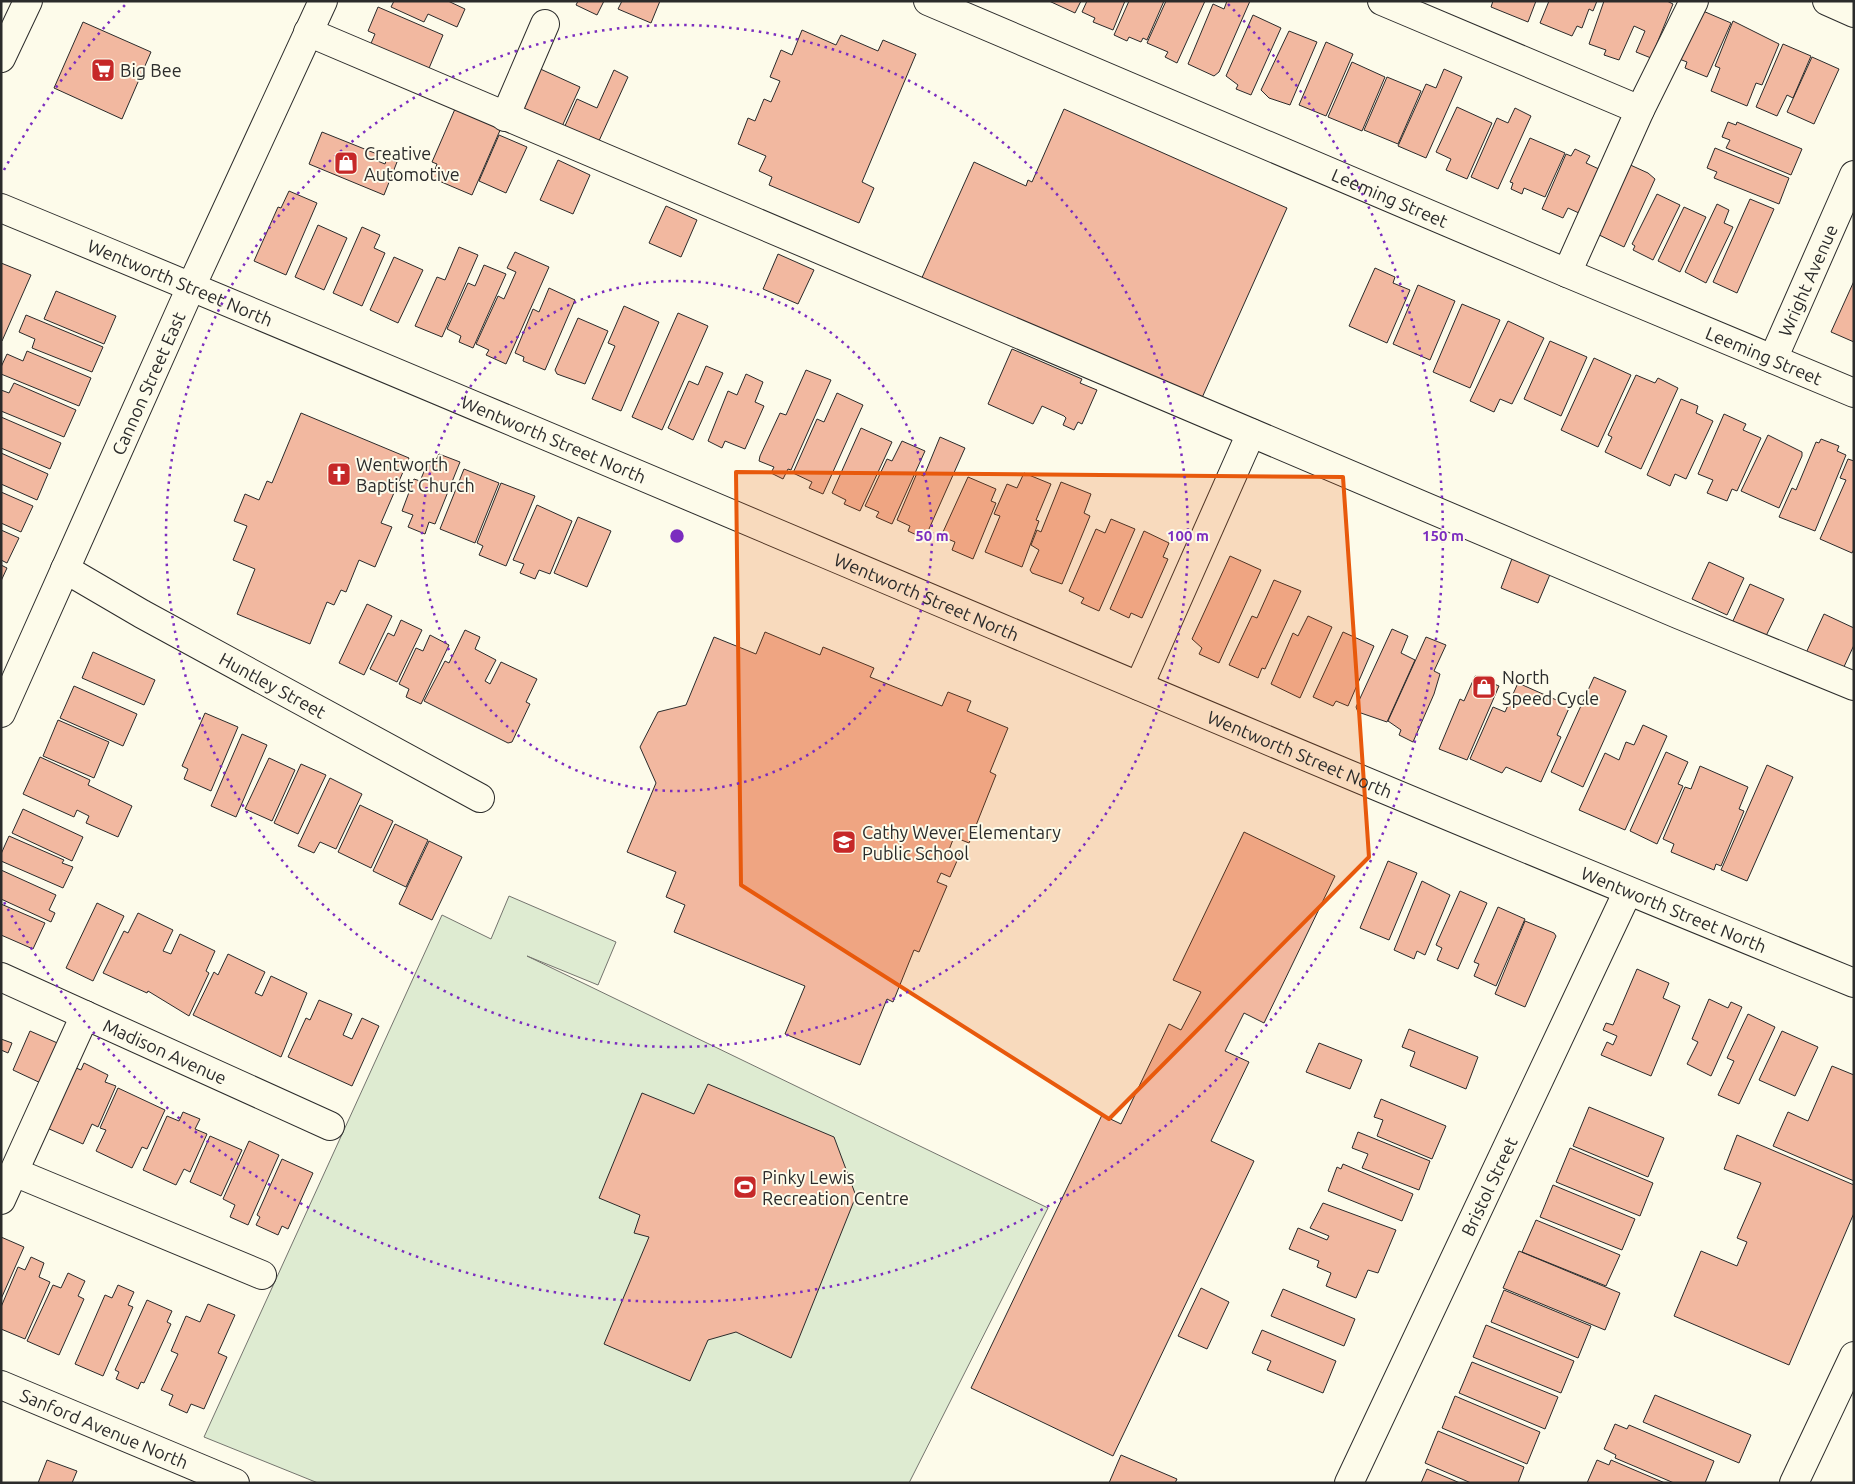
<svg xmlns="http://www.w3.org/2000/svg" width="1855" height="1484" font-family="Ubuntu,sans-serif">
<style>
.green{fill:#deebd1;stroke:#74746e}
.building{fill:#f2b8a0;stroke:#2b2b2b}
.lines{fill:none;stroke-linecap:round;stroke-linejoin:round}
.minor-casing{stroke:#2b2b2b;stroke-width:30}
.major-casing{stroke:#2b2b2b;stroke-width:30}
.minor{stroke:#fdfbea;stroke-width:28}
.major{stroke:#fdfbea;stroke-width:28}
.marked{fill:#e8590c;fill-opacity:0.2;stroke:#e8590c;stroke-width:4;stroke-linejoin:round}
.ring{fill:none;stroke:#7b2cbf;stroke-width:2.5;stroke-dasharray:2.5 5}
.labels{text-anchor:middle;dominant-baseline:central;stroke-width:4;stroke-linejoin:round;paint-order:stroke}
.poi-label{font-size:18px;fill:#2b2b2b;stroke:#fdfbea;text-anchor:start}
.street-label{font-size:18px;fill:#2b2b2b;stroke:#fdfbea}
.centre{fill:#7b2cbf;stroke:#fdfbea;stroke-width:2.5}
.ring-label{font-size:15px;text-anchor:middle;font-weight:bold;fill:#7b2cbf;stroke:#fdfbea;stroke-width:4;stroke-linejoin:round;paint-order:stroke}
</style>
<rect width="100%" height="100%" fill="#fdfbea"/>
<!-- green -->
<path class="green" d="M509 896 616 942 598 985 527 956 1048 1208 909 1483H318L204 1437 442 915 491 939Z"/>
<!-- building -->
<path class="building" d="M394 1H448L465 9 457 27 428 14 424 22 391 7Z
M578 1H604L597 15 576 5Z
M622 1H660L651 23 618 9Z
M1049 1H1081L1075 13Z
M1087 1H1125L1113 30 1093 22 1095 18 1082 12Z
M1129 1H1164L1147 40 1143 38 1141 42 1129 37 1127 41 1114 35Z
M1166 1H1205L1177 63 1165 57 1168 52 1147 43Z
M1227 1H1250L1219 72 1214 76 1188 64 1213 4 1224 9Z
M1493 1H1536L1528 22 1491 7Z
M1549 1H1597L1593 11 1589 9 1582 28 1577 26 1572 36 1540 23Z
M1604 1H1667L1673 4 1651 58 1636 52 1645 31 1634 26 1619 60 1604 55 1606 50 1589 44Z
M378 7 443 35 427 73 369 48 375 34 368 31Z
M1696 8 1731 23 1707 77 1685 68 1687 62 1674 57Z
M1253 15 1281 28 1251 95 1236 89 1238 85 1226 76Z
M1733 21 1779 44 1762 85 1756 83 1747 106 1711 91 1720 68 1715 66Z
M83 22 151 52 122 119 54 88Z
M802 30 836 45 841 35 878 51 883 40 916 54 862 182 874 188 859 223 769 185 772 177 759 171 766 156 738 144 748 118 755 121 764 99 771 102 780 81 770 77 781 50 792 55Z
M1289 31 1317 42 1290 105 1269 98 1261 90Z
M1326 42 1353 54 1326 116 1299 105Z
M1783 44 1811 56 1793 98 1787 95 1777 116 1756 107Z
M1812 57 1839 69 1814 124 1787 112Z
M1352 62 1385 77 1362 131 1328 117Z
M536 67 580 87 559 133 515 113Z
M1444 69 1462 77 1426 158 1398 146 1426 84 1436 88Z
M614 70 628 77 598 143 564 128 577 99 597 108Z
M1387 77 1421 91 1398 144 1364 130Z
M1457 107 1492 123 1467 179 1446 170 1451 159 1436 152Z
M1515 108 1531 116 1498 189 1471 177 1497 118 1508 123Z
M455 109 501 128 472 195 432 178 437 164 432 162Z
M1064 109 1287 208 1201 400 920 282 974 162 1026 186 1028 180 1032 182Z
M1728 122 1736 125 1737 122 1802 149 1791 175 1726 148 1730 140 1722 137Z
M322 132 377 154 375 160 385 164 387 158 397 162 384 195 309 164Z
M499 135 527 147 506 193 479 181Z
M1530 138 1565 153 1545 197 1524 188 1522 194 1511 189 1513 183 1510 182Z
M1715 148 1789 178 1779 204 1714 178 1717 172 1707 168Z
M1575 149 1590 156 1586 163 1601 170 1581 214 1568 208 1563 218 1542 209 1566 154 1571 156Z
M558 160 590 175 573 214 540 200Z
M1626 163 1648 173 1655 179 1624 247 1593 232Z
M289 191 317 203 286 275 254 261 278 207 281 208Z
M1657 194 1680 205 1653 260 1633 250 1635 246 1632 244Z
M1750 199 1774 209 1737 293 1713 282Z
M1717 204 1729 210 1724 223 1733 227 1706 283 1685 272Z
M666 206 697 220 681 257 649 243Z
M1684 207 1706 217 1680 272 1658 261Z
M318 225 347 238 324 290 295 277Z
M362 227 380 235 374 248 385 253 362 306 333 293Z
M459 247 478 255 442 337 415 326 437 277 445 280Z
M515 252 549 267 506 364 486 355 489 350 476 344 498 296 504 299 516 272 507 268Z
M778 254 814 270 798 304 763 289Z
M394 257 423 270 398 323 370 310Z
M1 263 31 275 2 341 1 340Z
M484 265 506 274 473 348 459 342 461 336 447 329 468 283 475 286Z
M1375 268 1395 277 1393 283 1410 290 1387 343 1349 326Z
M1854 281V342L1831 332Z
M1418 285 1455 301 1430 360 1393 344Z
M549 288 575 300 545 370 523 361 524 357 515 353 533 309 539 312Z
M56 291 116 316 104 344 44 319Z
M1462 304 1500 320 1470 388 1433 372Z
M624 306 659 322 621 411 592 399 615 346 608 343Z
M678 313 708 326 662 430 632 417Z
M26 315 103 347 92 372 32 348 35 339 19 332Z
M578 318 608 331 585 384 557 374 555 370Z
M1508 321 1544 338 1512 404 1500 399 1494 412 1470 401Z
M1550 341 1587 357 1561 416 1524 399Z
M1012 349 1082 379 1080 383 1097 390 1082 424 1078 422 1074 430 1063 425 1066 418 1064 416 1042 406 1033 424 988 404Z
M27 351 91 378 79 406 1 374V367L7 354 23 361Z
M1594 358 1631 375 1598 447 1561 430Z
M706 366 723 373 693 440 668 428 689 381 698 385Z
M806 370 831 380 791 470 788 469 783 479 771 473 774 467 759 461 760 456 780 413 786 415Z
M746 374 763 382 755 402 764 406 745 449 725 441 722 448 708 441 728 391 737 395Z
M1636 375 1655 383 1658 378 1678 388 1641 469 1605 452 1612 437 1608 435Z
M14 383 76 410 64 437 1 411V390L9 393Z
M837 393 863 405 823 494 809 488 812 482 793 473 817 419 824 422Z
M1681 399 1698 406 1696 413 1713 421 1686 479 1675 474 1670 486 1647 475Z
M301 413 409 458 381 523 392 527 375 567 359 560 346 592 341 590 334 605 327 602 310 644 237 614 255 569 233 560 247 526 234 521 245 494 259 500 267 481 272 483Z
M1724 414 1746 424 1743 430 1761 438 1737 491 1732 489 1727 501 1707 493 1713 480 1698 474Z
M1 417 61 443 50 469 1 448Z
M861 428 892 442 860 511 844 504 846 500 832 493Z
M1768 435 1802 452V456L1779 508 1741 491Z
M940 437 965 448 929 529 923 538 908 531 910 526 897 520 917 473 924 476Z
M1821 439 1839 446 1837 451 1846 455 1815 531 1779 517 1792 488 1796 490 1816 442 1819 443Z
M902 441 925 451 892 524 876 517 879 512 865 506 887 459 892 461Z
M1 453 48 474 37 500 1 484Z
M439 454 460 462 435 524 429 522 425 534 408 527 413 515 402 511 414 479 420 481 429 460 435 462Z
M1848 459 1854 461V549L1852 553 1820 539 1846 480 1840 478Z
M464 469 499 483 475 543 440 529Z
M1024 473 1051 484 1036 520 1039 521 1022 567 985 552 1000 516 994 514 1007 484 1017 488Z
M968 477 996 489 991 501 996 503 973 559 952 550 955 542 943 537V532Z
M1061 482 1091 494 1084 513 1090 516 1062 584 1032 573 1030 570 1039 550 1031 545 1037 530 1041 532Z
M501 483 535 496 506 566 479 555 483 546 477 543Z
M1 492 33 506 21 532 1 523Z
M537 505 572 521 550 574 539 570 535 579 520 573 524 564 513 560Z
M578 517 611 531 587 587 554 573Z
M1111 519 1135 529 1099 611 1081 603 1084 598 1069 591 1096 529 1105 533Z
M1 530 19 538 7 563 1 560Z
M1144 531 1169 543 1163 557 1168 559 1142 618 1131 613 1129 618 1110 609Z
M1230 556 1261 570 1219 663 1199 654 1202 648 1192 639Z
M1513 556 1551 572 1538 603 1501 588Z
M1709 562 1744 578 1727 615 1692 599Z
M1 565 7 568 1 581Z
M1274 580 1301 591 1265 669 1262 668 1258 678 1229 665 1252 616 1257 618Z
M1750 584 1784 599 1765 638 1732 623Z
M367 604 392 616 364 675 339 663Z
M1824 614 1854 628V645L1843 669 1806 653Z
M1308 616 1332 627 1300 698 1271 684 1293 633 1298 636Z
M401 620 422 630 397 682 370 669 388 633 394 636Z
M1392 629 1408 636 1401 653 1415 660 1387 722 1358 712 1356 707Z
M465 630 480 637 475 649 496 660 485 681 490 684 501 662 537 679 526 702 530 704 512 742 508 743 424 701 445 661 449 663Z
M765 632 820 655 823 647 874 668 870 677 942 706 948 692 971 701 967 711 1008 728 990 772 996 775 969 843 954 837 949 850 960 854 950 877 941 873 937 882 947 886 919 952 914 950 893 1002 887 999 860 1065 785 1034 805 986 674 932 685 905 666 897 676 872 627 852 656 783 640 747 658 712 686 705 714 637 756 654Z
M1343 632 1374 646 1348 706 1336 701 1333 706 1313 697Z
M430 635 449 645 421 704 406 697 409 689 399 684 416 648 423 651Z
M1426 637 1446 645 1434 671 1440 674 1434 694 1413 742 1399 735 1401 730 1388 721Z
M93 652 155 680 144 705 82 678Z
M1475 676 1499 686 1467 760 1439 749 1460 699 1464 701Z
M1594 677 1626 691 1583 787 1551 772Z
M1518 683 1570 706 1557 735 1561 737 1541 782 1506 767 1502 773 1470 759 1493 707 1505 712Z
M74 686 137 714 123 746 60 718Z
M205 713 238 727 211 791 184 779 188 769 182 766Z
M58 720 109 742 94 778 43 756Z
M1643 725 1667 736 1625 830 1579 810 1605 753 1619 760 1626 742 1634 745Z
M242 734 267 745 236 817 211 806Z
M1666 752 1688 762 1678 784 1683 786 1657 844 1630 831Z
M40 757 90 780 88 785 132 806 118 837 86 823 89 816 77 810 74 817 23 794Z
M269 758 295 770 272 821 245 809Z
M301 764 326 775 298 834 274 823Z
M1767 765 1793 777 1747 881 1721 870Z
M1700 766 1748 787 1739 809 1744 811 1721 866 1716 864 1714 870 1671 852 1674 844 1663 839 1685 787 1691 789Z
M330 778 362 794 336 849 320 842 314 853 298 846Z
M360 805 393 821 371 868 338 852Z
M23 809 83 837 72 861 12 833Z
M395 824 428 840 406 887 373 871Z
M1244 832 1335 876 1264 1023 1244 1013 1225 1051 1249 1062 1211 1141 1254 1161 1113 1456 971 1388 1102 1115 1121 1124 1169 1024 1181 1030 1201 992 1173 980Z
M9 836 64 860 62 863 73 867 63 888 1 861V854Z
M429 841 462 857 432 920 399 904Z
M1388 861 1417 873 1389 940 1360 928Z
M1 870 56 895 49 910 55 913 51 922 1 899Z
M1422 881 1450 895 1425 955 1417 951 1414 959 1394 950Z
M1460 891 1487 903 1458 969 1437 960 1442 948 1436 945Z
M97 903 124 916 93 981 66 968Z
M1 904 45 923 33 949 1 935Z
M1498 907 1525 919 1496 986 1474 976 1479 964 1474 962Z
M138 913 173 930 163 951 171 954 180 934 215 951 206 971 209 973 189 1016 148 991 147 993 103 973 124 931 128 933Z
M1525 921 1554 933 1556 936 1525 1007 1495 994Z
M228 954 265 972 255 993 262 996 271 976 307 993 281 1057 193 1015 214 972 218 975Z
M1637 969 1669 983 1663 998 1680 1006 1651 1076 1601 1055 1607 1042 1613 1045 1617 1036 1603 1030 1606 1023 1613 1025Z
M1709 999 1728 1008 1731 1002 1742 1007 1711 1076 1687 1064 1698 1042 1692 1039Z
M319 1000 352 1014 343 1035 352 1039 362 1018 379 1026 352 1086 288 1057 306 1018 310 1020Z
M1748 1014 1775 1027 1739 1104 1718 1095 1734 1061 1727 1058Z
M1409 1029 1478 1057 1466 1089 1410 1066 1415 1052 1402 1047Z
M30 1031 62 1045 45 1085 13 1070Z
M1782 1031 1818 1047 1795 1096 1759 1080Z
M1 1039 12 1043 8 1053 1 1050Z
M1319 1043 1362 1060 1350 1089 1306 1072Z
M84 1063 108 1075 105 1082 116 1086 98 1127 92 1124 83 1144 47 1128 69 1065 81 1070Z
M1832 1066 1854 1075V1181L1773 1146 1788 1112 1808 1121Z
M708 1084 834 1137 856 1196 791 1358 736 1332 708 1340 690 1381 604 1344 649 1237 634 1233 640 1215 599 1198 642 1093 694 1114Z
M118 1088 165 1110 147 1149 142 1147 132 1168 96 1151 106 1130 100 1128Z
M1381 1099 1446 1126 1432 1159 1377 1136 1383 1120 1374 1117Z
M1589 1107 1664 1138 1648 1177 1573 1146Z
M183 1112 200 1119 195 1129 207 1134 190 1172 184 1169 176 1185 143 1170 167 1116 179 1121Z
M1358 1132 1430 1161 1419 1190 1362 1168 1368 1154 1352 1148Z
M1737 1135 1854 1185V1213L1789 1365 1674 1316 1701 1251 1737 1266 1747 1242 1737 1238 1761 1183 1724 1169Z
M210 1136 242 1150 221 1196 190 1182Z
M249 1141 279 1155 248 1225 230 1217 235 1205 223 1199Z
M1570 1148 1653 1183 1640 1216 1556 1182Z
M282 1159 313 1173 288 1229 282 1226 278 1235 256 1225 260 1217 257 1215Z
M1343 1164 1413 1194 1402 1221 1328 1191 1337 1167 1341 1169Z
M1553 1185 1635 1219 1622 1250 1540 1217Z
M1323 1203 1396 1230 1378 1273 1368 1270 1356 1298 1326 1286 1331 1273 1317 1267 1319 1261 1289 1249 1298 1228 1327 1240 1329 1236 1310 1228Z
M1536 1220 1620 1255 1606 1286 1522 1252Z
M1 1237 24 1247 1 1299Z
M1519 1251 1620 1293 1605 1330 1503 1288Z
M31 1257 44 1263 39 1277 50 1282 25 1339 1 1329V1307L18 1267 25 1270Z
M68 1273 85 1281 78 1296 84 1299 59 1355 27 1341 53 1285 61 1288Z
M118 1285 134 1292 128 1305 133 1307 103 1376 75 1364 105 1295 112 1298Z
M1201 1288 1229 1302 1207 1349 1178 1336Z
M1283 1289 1355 1319 1344 1346 1271 1316Z
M1504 1290 1591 1326 1578 1358 1491 1322Z
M147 1300 172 1311 167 1322 171 1324 144 1383 141 1382 138 1389 116 1379 119 1372 115 1370Z
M208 1304 235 1315 218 1353 227 1357 204 1409 191 1404 187 1413 169 1405 173 1395 161 1390 178 1354 171 1351 186 1316 200 1322Z
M1486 1325 1574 1361 1561 1393 1473 1357Z
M1262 1330 1336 1361 1323 1393 1267 1370 1271 1361 1252 1353Z
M1472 1362 1558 1397 1545 1429 1459 1393Z
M1655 1395 1751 1435 1739 1463 1643 1422Z
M1455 1396 1540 1432 1527 1464 1442 1428Z
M1615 1424 1627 1429 1629 1425 1714 1461 1705 1483H1674L1615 1458 1616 1455 1604 1449Z
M1438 1431 1524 1467 1518 1483H1471L1425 1463Z
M1121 1455 1177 1479 1175 1483H1109Z
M47 1460 77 1471 72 1483H38Z
M1597 1460 1609 1465 1611 1460 1665 1483H1587Z
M1427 1469 1460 1483H1421Z"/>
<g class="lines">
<!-- minor casing -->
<g class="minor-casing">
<g id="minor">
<path id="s1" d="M928 1 1567 273 1854 393"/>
<path d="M1382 1 1640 110"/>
<path d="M1827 1 1854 13"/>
<path d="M308 32 1680 615 1854 686"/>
<path d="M1 58 28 1"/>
<path d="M505 117 545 24"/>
<path d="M1567 273 1640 110 1694 1"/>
<path id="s2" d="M1773 359 1854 175"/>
<path id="s3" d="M65 569 142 614 480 798"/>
<path d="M1139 686 1251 433"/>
<path id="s4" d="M1 977 330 1126"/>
<path d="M14 1172 262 1275"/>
<path d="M1 1200 85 1015"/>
<path id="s5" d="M1 1385 235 1483"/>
<path id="s6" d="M1349 1483 1628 891"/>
</g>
</g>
<!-- major casing -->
<g class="major-casing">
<g id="major">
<path id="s7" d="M1 208C620 463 1233 731 1854 983"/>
<path id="s8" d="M1 713 191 287 323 1"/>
<path d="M1794 1483 1854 1356"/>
</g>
</g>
<!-- minor -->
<use href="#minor" class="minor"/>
<!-- major -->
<use href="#major" class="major"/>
</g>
<!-- marked area -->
<path class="marked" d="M736 472 1343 477 1369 857 1109 1119 741 885Z"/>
<!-- distance rings -->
<g class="ring">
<circle cx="677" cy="536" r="255"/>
<circle cx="677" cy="536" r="511"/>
<path d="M4 170A766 766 0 0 1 126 4M1228 4A766 766 0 1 1 4 902"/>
</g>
<!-- icons -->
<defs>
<g id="supermarket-square" transform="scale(1.25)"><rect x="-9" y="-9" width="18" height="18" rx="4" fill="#c62828" stroke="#fdfbea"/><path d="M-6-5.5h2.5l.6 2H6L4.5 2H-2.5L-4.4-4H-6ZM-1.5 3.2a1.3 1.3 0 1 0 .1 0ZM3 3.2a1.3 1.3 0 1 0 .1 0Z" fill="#fff"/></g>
<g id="shop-square" transform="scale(1.25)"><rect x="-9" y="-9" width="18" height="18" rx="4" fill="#c62828" stroke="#fdfbea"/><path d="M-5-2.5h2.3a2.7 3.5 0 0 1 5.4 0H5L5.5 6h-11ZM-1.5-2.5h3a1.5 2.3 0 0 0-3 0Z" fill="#fff"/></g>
<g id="church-square" transform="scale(1.25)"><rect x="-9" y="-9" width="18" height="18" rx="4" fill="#c62828" stroke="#fdfbea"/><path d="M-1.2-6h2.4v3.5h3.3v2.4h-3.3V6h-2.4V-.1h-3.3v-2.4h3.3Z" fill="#fff"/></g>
<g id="school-square" transform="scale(1.25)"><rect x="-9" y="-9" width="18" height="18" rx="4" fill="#c62828" stroke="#fdfbea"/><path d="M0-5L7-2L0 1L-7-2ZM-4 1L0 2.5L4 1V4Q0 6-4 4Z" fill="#fff"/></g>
<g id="stadium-square" transform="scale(1.25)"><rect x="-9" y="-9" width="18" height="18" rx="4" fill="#c62828" stroke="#fdfbea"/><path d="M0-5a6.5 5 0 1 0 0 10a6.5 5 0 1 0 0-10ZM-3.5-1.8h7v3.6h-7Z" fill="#fff"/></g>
</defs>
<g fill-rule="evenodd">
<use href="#supermarket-square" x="103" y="70"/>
<use href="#shop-square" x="346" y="163"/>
<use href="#church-square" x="339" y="474"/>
<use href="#shop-square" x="1484" y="687"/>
<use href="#school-square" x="844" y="842"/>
<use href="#stadium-square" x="745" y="1187"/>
</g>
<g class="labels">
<!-- poi labels -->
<g class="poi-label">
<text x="120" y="70">Big Bee</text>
<text x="364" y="153">Creative<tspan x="364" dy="21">Automotive</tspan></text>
<text x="356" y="464">Wentworth<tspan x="356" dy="21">Baptist Church</tspan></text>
<text x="1502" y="677">North<tspan x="1502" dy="21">Speed Cycle</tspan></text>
<text x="862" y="832">Cathy Wever Elementary<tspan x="862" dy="21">Public School</tspan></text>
<text x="762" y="1177">Pinky Lewis<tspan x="762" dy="21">Recreation Centre</tspan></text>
</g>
<!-- street labels -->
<g class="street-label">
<text stroke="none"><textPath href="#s1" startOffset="502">Leeming Street</textPath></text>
<text stroke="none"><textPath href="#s2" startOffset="86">Wright Avenue</textPath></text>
<text stroke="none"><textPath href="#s7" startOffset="194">Wentworth Street North</textPath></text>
<text stroke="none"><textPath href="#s1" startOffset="908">Leeming Street</textPath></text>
<text stroke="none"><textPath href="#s8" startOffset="361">Cannon Street East</textPath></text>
<text stroke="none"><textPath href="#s7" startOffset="599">Wentworth Street North</textPath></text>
<text stroke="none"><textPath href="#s7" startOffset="1004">Wentworth Street North</textPath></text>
<text stroke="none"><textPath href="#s3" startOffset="238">Huntley Street</textPath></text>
<text stroke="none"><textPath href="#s7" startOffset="1409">Wentworth Street North</textPath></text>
<text stroke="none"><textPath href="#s7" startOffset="1814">Wentworth Street North</textPath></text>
<text stroke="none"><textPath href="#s4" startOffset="180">Madison Avenue</textPath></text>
<text stroke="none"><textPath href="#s6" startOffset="328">Bristol Street</textPath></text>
<text stroke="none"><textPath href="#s5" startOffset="112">Sanford Avenue North</textPath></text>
</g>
</g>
<circle cx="677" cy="536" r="8" class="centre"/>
<g class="ring-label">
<text x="932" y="541">50 m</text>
<text x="1188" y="541">100 m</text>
<text x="1443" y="541">150 m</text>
</g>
<!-- border -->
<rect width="1855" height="1484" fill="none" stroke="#2b2b2b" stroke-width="5"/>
</svg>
